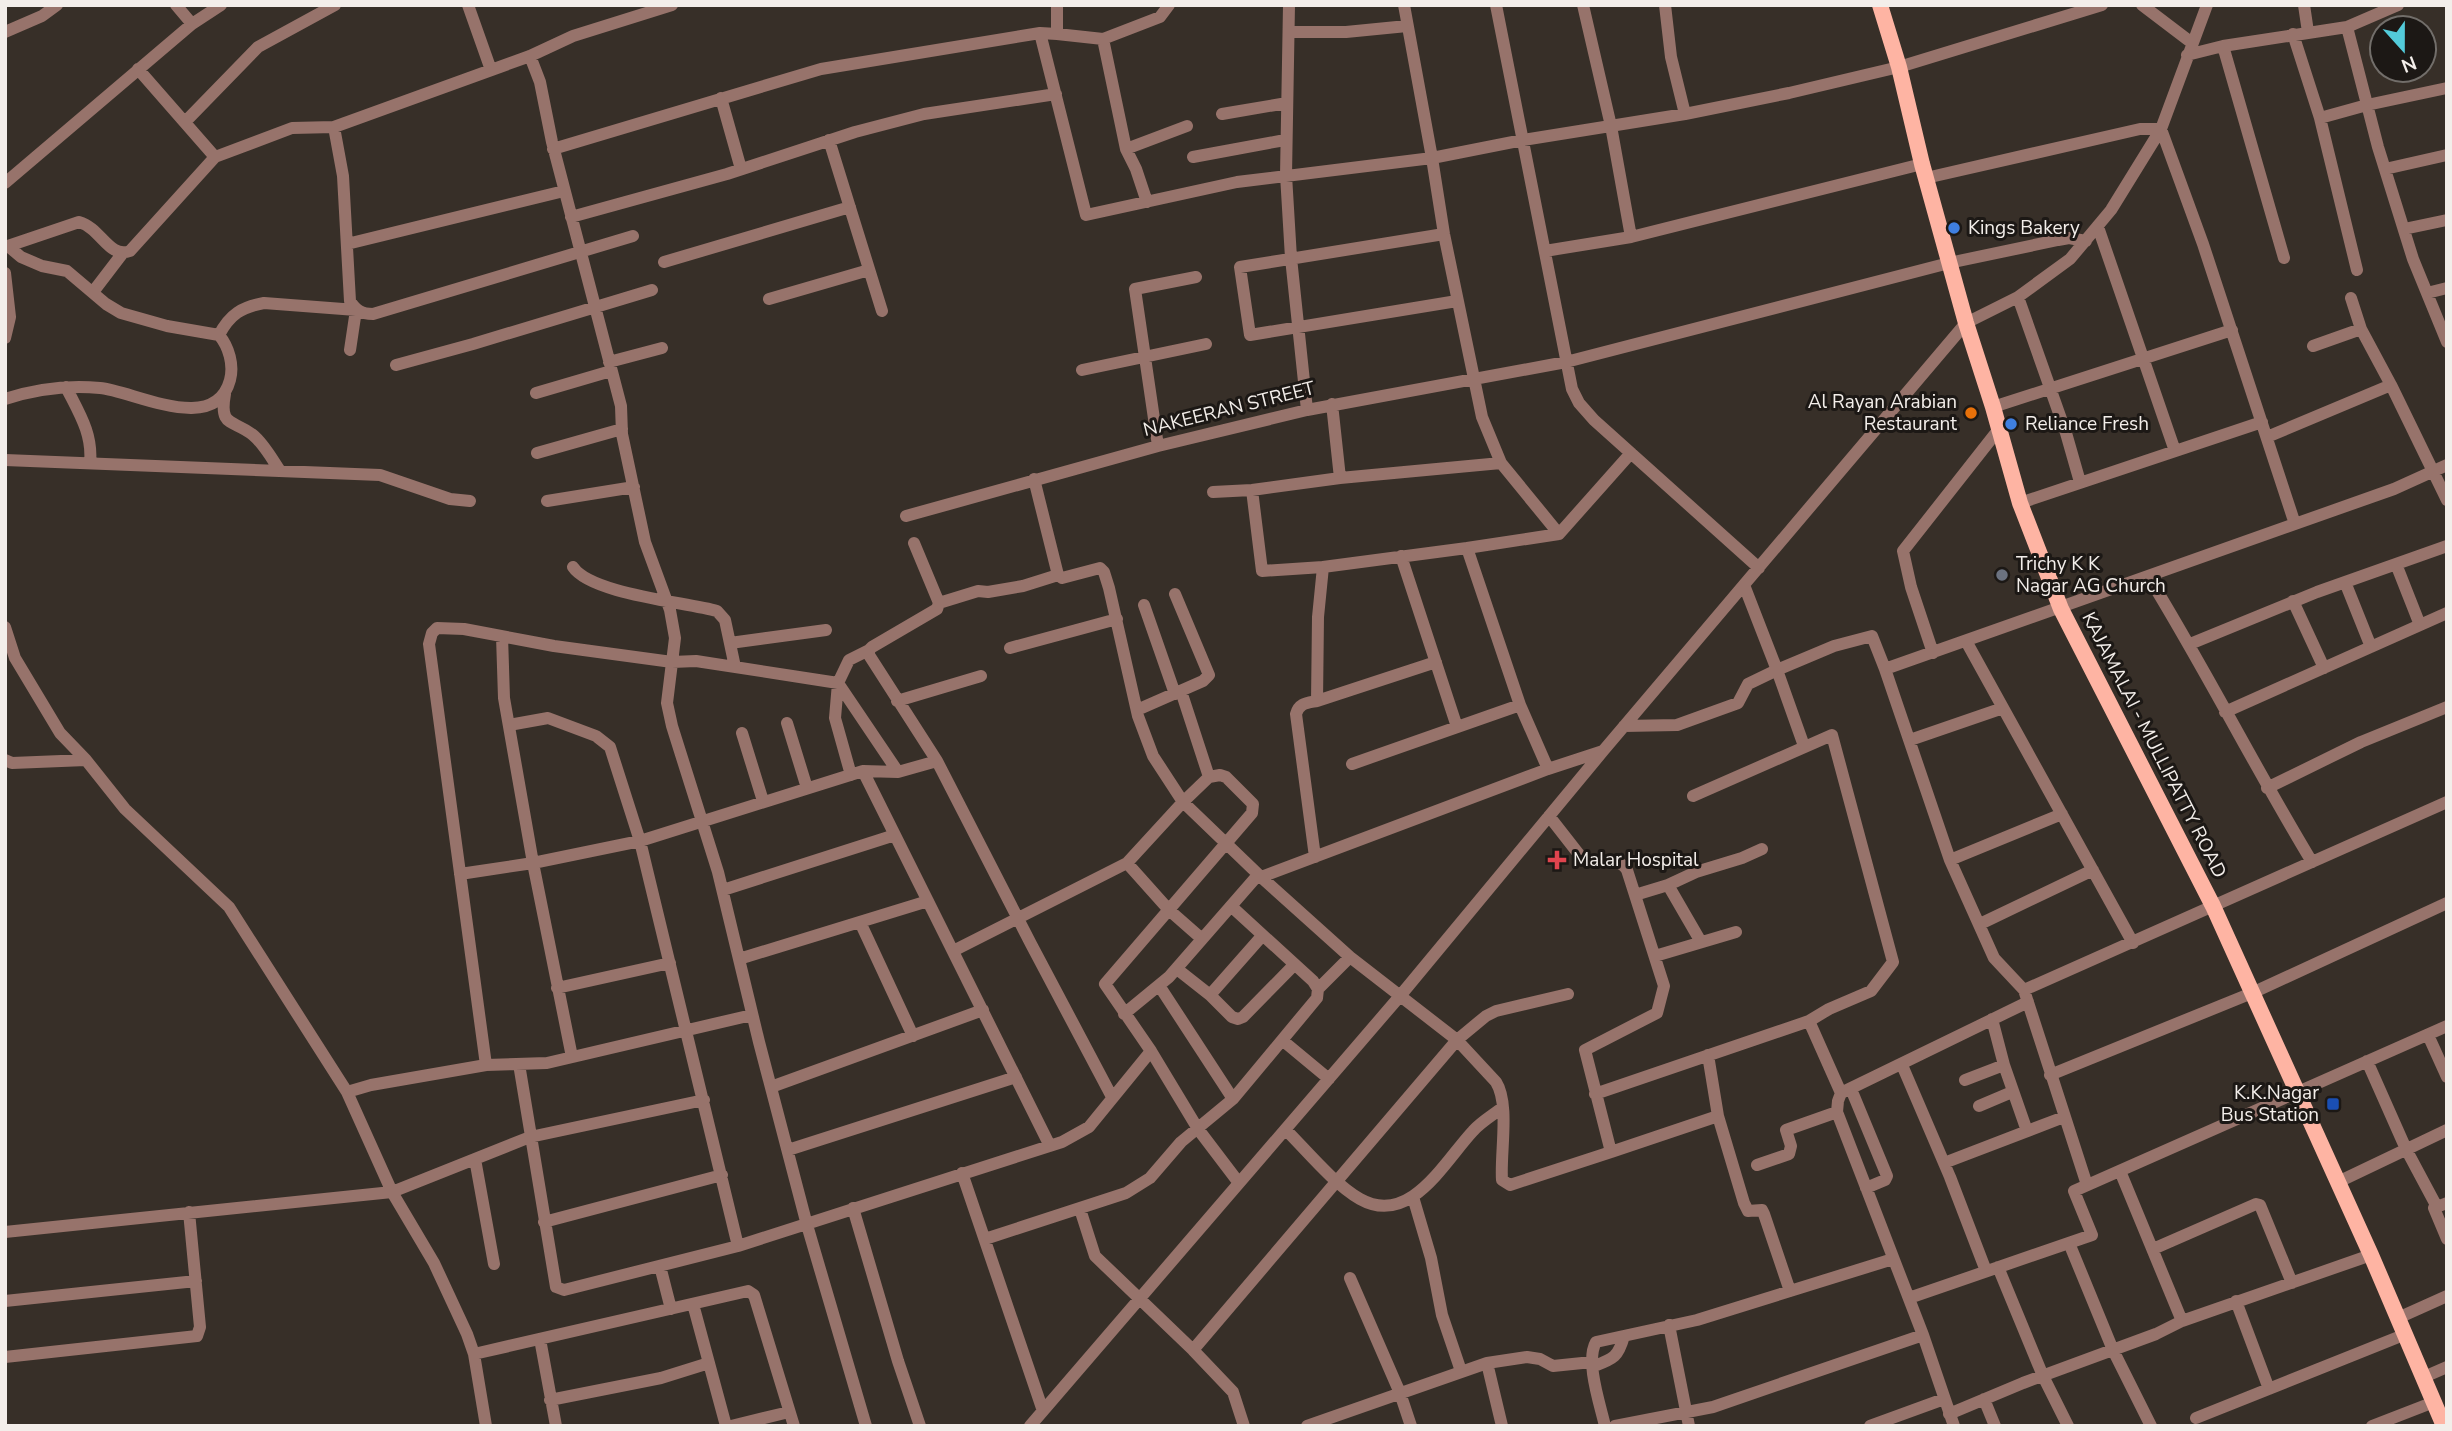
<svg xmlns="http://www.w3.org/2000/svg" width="2452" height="1431" font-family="'Nunito Sans',sans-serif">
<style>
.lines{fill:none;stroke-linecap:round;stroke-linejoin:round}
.minor{stroke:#97736b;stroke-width:12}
.major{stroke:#feb4a3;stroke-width:16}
.shop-dot{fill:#3f7fe0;stroke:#1c1815;stroke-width:2.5}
.food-dot{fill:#e8710a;stroke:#1c1815;stroke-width:2.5}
.worship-dot{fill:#6b7280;stroke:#1c1815;stroke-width:2.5}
.health-dot{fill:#e0444e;stroke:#1c1815;stroke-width:2.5}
.transit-dot{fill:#1a4fb4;stroke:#1c1815;stroke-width:2.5}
.labels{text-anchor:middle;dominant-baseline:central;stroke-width:6;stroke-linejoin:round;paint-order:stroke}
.poi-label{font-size:19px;fill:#f3eeea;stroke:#1c1815;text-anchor:start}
.street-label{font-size:19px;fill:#f3eeea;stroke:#1c1815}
</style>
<rect width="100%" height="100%" fill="#372f28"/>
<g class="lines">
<!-- minor -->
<path class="minor" d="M176 5 192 24
M468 5 491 70
M1057 5V34L1040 33 1086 215 1237 182 1432 158 1523 140 1685 114 1789 93 1899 67 2102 5
M1289 5 1286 175 1291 258 1307 410
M1404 5 1432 158 1444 234 1482 417 1501 463 1559 534
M1496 5 1572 389 1579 403 1594 420 1759 568
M1583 5 1611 126 1631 237
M1665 5 1671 57 1685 114
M2142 5 2192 43
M2304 5 2308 32
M2347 27 2398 5
M5 32 42 16 57 5
M1290 32H1346L1407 26
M1057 34 1103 39 1160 17 1169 5
M2293 34 2320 118 2357 270
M1103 39 1126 149 1136 169 1147 202
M2223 46 2284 258
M2187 55 2223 46 2347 27 2378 147 2413 259 2447 342
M530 56 540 82 552 142 621 406 622 434 645 542 670 610 675 638 667 703 672 726 718 872 759 1042 807 1225 866 1426
M138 69 215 157
M721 98 741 169
M1222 114 1287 103
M2320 118 2367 105 2447 88
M185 122 258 47 335 5
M334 127 343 176 350 301C356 310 361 314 373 314L633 236
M829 140 882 311
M553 149 821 69 1040 33
M1126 149 1187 126
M1193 157 1285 140
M2385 169 2447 155
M1926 178 2140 129H2161L2203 244 2295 524
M5 183 192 24 221 5
M571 217 727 174 855 132 924 114 1056 94
M2098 227 2175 451
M2404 229 2447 220
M1444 234 1240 267 1250 335 1457 301
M347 244 564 191
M5 247 79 222C101 228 109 259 130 251L215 157 292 128 334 127 530 56 573 36 672 5
M1545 251 1631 237 1922 164
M664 262 850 207
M5 273 10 317 5 338
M93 292 122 254
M2427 293 2447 288
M2018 297 2066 433 2080 482
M2351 298 2361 329 2391 385 2447 500
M769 299 869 270
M219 335C230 314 242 307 264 303L356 310 350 350
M2313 346 2361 329
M609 362 662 348
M396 365 473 344 652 290
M1082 370 1206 344
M66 387C79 413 93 434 90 463
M536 393 611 371
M225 394C219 428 233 419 253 435 264 444 272 459 280 471
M5 399C36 389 68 385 100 388 134 391 215 436 230 380 234 365 229 347 219 335L167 326 121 313 106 304 67 271 42 266 21 257 8 246
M1332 404 1340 478
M1993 407 2232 330
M2267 437 2391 385
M1158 446 1135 289 1196 277
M537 453 622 429
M5 460 380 475 450 499 470 501
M1034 479 1058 575 1062 578 1100 568 1104 572 1109 588 1138 716 1153 756 1183 802 1261 877 1350 957 1457 1040 1496 1082C1510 1104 1500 1153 1502 1180L1510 1185 1611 1152 1585 1050 1657 1013 1664 986 1627 870C1616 853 1597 869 1581 857L1549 816
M1252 490 1262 571 1323 567
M1213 492 1252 490 1340 478 1501 463
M547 501 634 487
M2020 503 2262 422
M906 516 1158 446 1307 410 1566 362 1949 263 2058 240 2069 238 2086 241
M914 543 939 603 937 609 872 647 869 650V655L937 761 1031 944 1112 1097
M1467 548 1559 534 1631 453
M1401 556 1457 727
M2396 564 2420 625
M573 567C591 594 685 602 717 611L725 620 735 667
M2148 576C2206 670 2255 768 2312 862
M2345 582 2371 647
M1744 585 1777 670 1834 646 1872 636 1885 669 2394 489 2447 465
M2293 601 2324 668
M939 603 978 591 988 592 1023 586 1058 575
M1144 605 1175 694
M5 627 15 658 60 733 86 760 125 809 229 907 347 1092 392 1192 434 1263 467 1334 474 1354 486 1426
M502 636 504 698 533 863 572 1057
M1966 641 2133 943
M730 643 826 630
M2190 644 2317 592 2447 546
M1010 648 1117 619
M869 650 849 660 838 683 898 772
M1933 653 1911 587 1903 551 1999 429
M1885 669 1950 860 1994 958 2024 990
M1181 691 1209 777
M897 701 981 676
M1317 701 1436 662
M1137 710 1203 681 1209 675 1175 594
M2225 712 2447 613
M787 723 807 788
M509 725 548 718 596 736 610 747 640 841 738 1246 1062 1142 1089 1127 1151 1051
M1624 726 1677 725 1738 703 1748 684 1777 670 1804 746
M742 733 763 801
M1910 740 2003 708
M5 760 12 763 86 760
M1352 764 1520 705
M863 771 898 772 937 761
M2267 788 2361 742 2447 707
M1693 796 1832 735 1893 962 1871 991 1829 1009 1809 1021
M1315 857 1296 714C1299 703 1307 703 1317 701L1318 617 1323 567 1467 548 1520 705 1548 769
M1950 860 2062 814
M1127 863 1169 910 1202 939
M460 874 533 863 640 841 863 771 1050 1146
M1261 877 1548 769 1603 751
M1668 885 1701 942
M723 890 895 835
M1635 895 1668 885 1696 872 1742 858 1762 849
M860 922 913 1036
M1980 924 2093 870
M953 951 1127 863 1183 802 1209 777 1220 775 1226 777 1253 804 1252 813 1105 984 1151 1051 1198 1129 1239 1183
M1655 956 1736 932
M739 959 928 901
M1177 969 1210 995 1232 1017 1238 1019 1243 1017 1294 965
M1160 987 1233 1099
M557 988 670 963
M1318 989 1350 957
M1210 995 1262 936
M1124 1014 1169 977 1258 875
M1992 1019 2004 1065 2027 1131
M2428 1035 2447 1077
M1282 1040 1329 1079
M1708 1055 1718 1116 1744 1203 1748 1211 1762 1210 1764 1214 1790 1291
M2367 1061 2406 1149 2437 1207
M519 1064 556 1287 564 1290 738 1246
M486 1065 429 644 432 633 437 628 464 629 554 646 672 662 696 661 838 683 835 718 851 775
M1902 1065 1950 1177 1986 1271
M2050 1075 2252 993 2447 903
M1965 1080 2004 1065
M771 1087 983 1010
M1851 1089 1887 1176 1885 1180 1866 1188
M347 1092 371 1085 486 1065 547 1063 752 1015
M1841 1093 1838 1101 1837 1112 1923 1335 1954 1426
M1595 1094 1809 1021 1841 1093 2028 1002
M1979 1106 2012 1092
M1286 1130C1307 1151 1334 1184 1360 1199 1410 1227 1444 1162 1473 1131 1481 1122 1493 1115 1502 1108
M788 1150 1016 1077
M1611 1152 1718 1116
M475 1159 494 1264
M1944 1163 2064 1117
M1757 1165 1789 1154 1791 1146 1786 1130 1837 1112
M2120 1171 2182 1321
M962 1173 1043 1411
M2338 1182 2447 1130
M2087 1185 2024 990 2447 802
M1413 1197 1431 1258 1442 1315 1461 1371
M2447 1203 2434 1208 2447 1239
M853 1208 898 1361 920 1426
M1080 1209 1095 1256 1193 1350 1233 1392 1244 1426
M544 1222 722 1175
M5 1232 392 1192 530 1137 704 1100
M985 1239 1126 1193 1150 1178 1181 1142 1233 1099 1317 998 1318 989 1313 981 1232 907
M2069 1243 2113 1350 2151 1426
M2153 1249 2256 1204 2260 1205 2292 1283
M660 1266 671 1309
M1998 1267 2043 1376 2068 1426
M1350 1278 1400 1393 1411 1426
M1909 1298 2092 1235 2074 1191 2447 1026
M5 1301 196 1281
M2236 1301 2269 1389
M693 1304 726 1426
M2398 1318 2447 1296
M1669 1325 1689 1426
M540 1339 556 1426
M1193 1350 1457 1040 1486 1016 1496 1011 1568 994
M474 1354 748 1291 754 1295 794 1426
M5 1357 197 1336 200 1327 189 1212
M1487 1363 1502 1426
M1592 1367C1613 1359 1618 1358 1624 1336
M2424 1377 2447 1367
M1984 1399 1995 1426
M550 1400 661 1378 709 1363
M1949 1414 2023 1383 2156 1334 2182 1321 2371 1255
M2196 1418 2406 1334
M731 1426 789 1412
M1030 1426 1400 996 1603 751 1966 323 2018 297 2070 259 2111 210 2161 129 2207 5
M1307 1426 1487 1363 1527 1357 1540 1359 1553 1366 1592 1362
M1605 1426C1600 1404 1585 1361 1596 1342L1697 1320 1893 1259
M1615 1426 1713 1407 1923 1335
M1870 1426 1944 1399
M2372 1426 2434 1402"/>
<!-- major -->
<path class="major" d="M1880 5 1899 67 1922 164 1966 323 1993 407 2020 503 2061 609 2213 906 2371 1255 2444 1426"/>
</g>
<!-- markers -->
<g class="shop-dot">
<circle cx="1954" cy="228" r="7"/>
<circle cx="2011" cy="424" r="7"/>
</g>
<circle class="food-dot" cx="1971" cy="413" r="7"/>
<circle class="worship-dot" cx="2002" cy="575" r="7"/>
<path class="health-dot" d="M1553.5 849.5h7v7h7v7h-7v7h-7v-7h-7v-7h7z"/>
<rect class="transit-dot" x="2326" y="1097" width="14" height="14" rx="3.5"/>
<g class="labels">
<!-- poi labels -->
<g class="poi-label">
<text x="1968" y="228">Kings Bakery</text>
<text x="1957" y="402" text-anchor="end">Al Rayan Arabian<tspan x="1957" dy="22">Restaurant</tspan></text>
<text x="2025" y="424">Reliance Fresh</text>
<text x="2016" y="564">Trichy K K<tspan x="2016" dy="22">Nagar AG Church</tspan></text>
<text x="1573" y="860">Malar Hospital</text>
<text x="2319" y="1093" text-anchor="end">K.K.Nagar<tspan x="2319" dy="22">Bus Station</tspan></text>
</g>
<!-- street labels -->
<g class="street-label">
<text transform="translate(1229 409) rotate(-14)">NAKEERAN STREET</text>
<text transform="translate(2154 745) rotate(63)">KAJAMALAI - MULLIPATTY ROAD</text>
</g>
</g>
<!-- border -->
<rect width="2452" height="1431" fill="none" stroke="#f3eeea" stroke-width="14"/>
<!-- north arrow -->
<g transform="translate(2403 49) rotate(159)"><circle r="33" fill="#1c1815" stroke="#726e6a" stroke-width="2"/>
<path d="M0-5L12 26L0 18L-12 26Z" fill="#53cbda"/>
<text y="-10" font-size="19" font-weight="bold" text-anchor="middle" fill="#f3eeea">N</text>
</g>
</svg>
